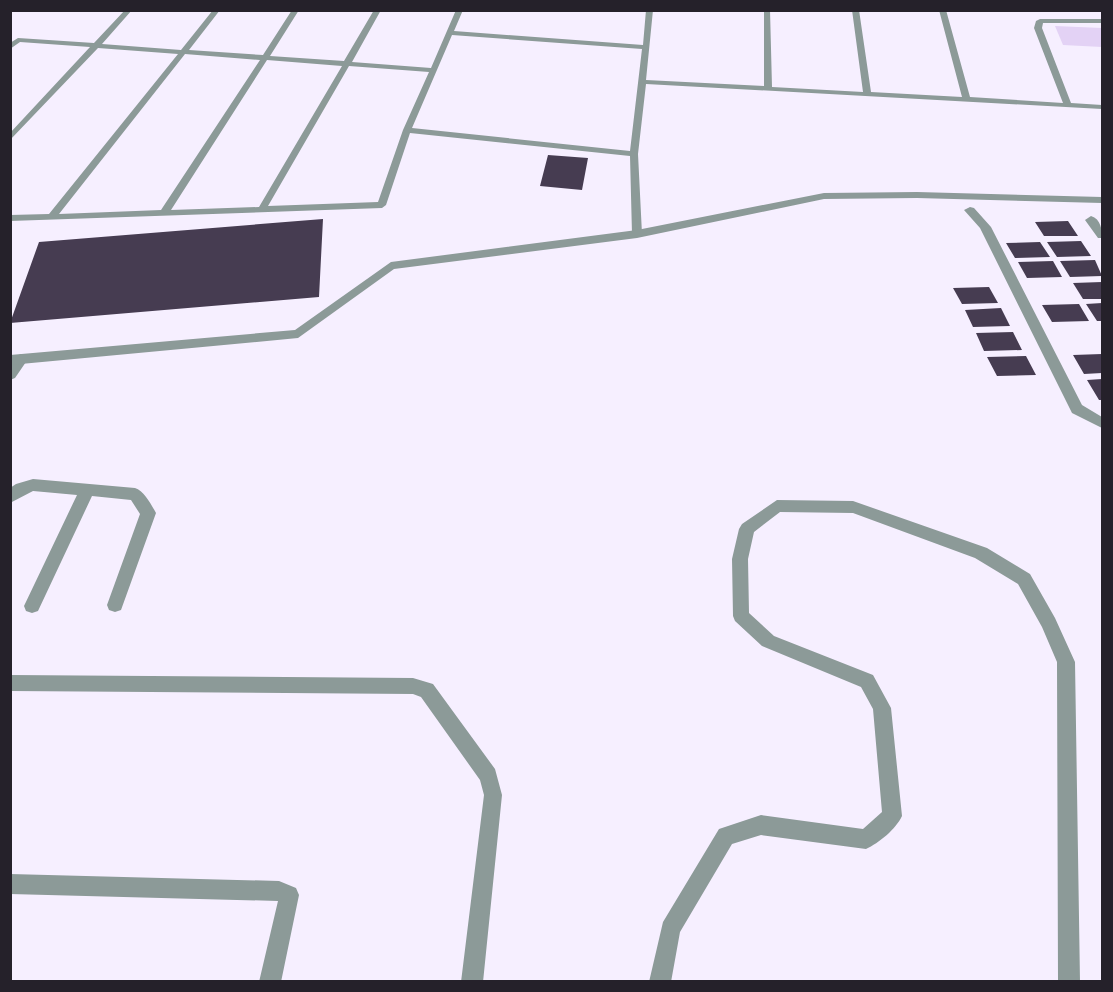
<svg xmlns="http://www.w3.org/2000/svg" width="1113" height="992" font-family="'Roboto Condensed',sans-serif">
<style>
.green{fill:#e3d2f5}
.building{fill:#463c51}
.lines{fill:none;stroke-linecap:round;stroke-linejoin:round}
.service{fill:#8c9a98;fill-rule:evenodd}
.minor{fill:#8c9a98;fill-rule:evenodd}
.tertiary{fill:#8c9a98;fill-rule:evenodd}
</style>
<rect width="100%" height="100%" fill="#f6efff"/>
<!-- green -->
<path class="green" d="M1055 26 1102 28V47L1063 45Z"/>
<!-- building -->
<path class="building" d="M548 155 588 158 582 190 540 186Z
M323 219 319 297 10 323 39 242Z
M1068 221 1078 236H1044L1035 222Z
M1081 241 1091 256 1057 257 1047 242Z
M1040 242 1050 257 1015 258 1006 243Z
M1095 260 1102 276 1070 277 1060 261Z
M1053 261 1062 277 1027 278 1018 262Z
M1102 282V299H1083L1073 283Z
M989 287 998 303 962 304 953 288Z
M1102 303V321H1097L1086 304Z
M1079 304 1089 321 1052 322 1042 305Z
M1001 308 1010 326 973 327 965 310Z
M1013 332 1022 350 984 351 976 333Z
M1102 354V373L1084 374 1073 355Z
M1026 356 1036 375 997 376 987 357Z
M1102 379V400H1099L1087 380Z"/>
<g class="lines">
<!-- service -->
<path class="service" d="M125 10H132L102 44 181 50 213 10H220L189 50 263 55 292 10H299L270 56 344 61 374 10H381L352 62 431 68 456 10H463L454 31 643 45 646 10H653L646 80 764 86V10H770L772 87 863 92 852 10H859L871 92 962 97 939 10H946L970 97 1063 103 1034 28 1036 21 1040 19H1102V23H1043L1042 28 1071 103 1102 105V109L646 84 638 154 642 234 637 237 632 234 630 156 410 133 386 205 382 208 10 221V215L49 214 178 54 98 48 10 140V133L90 47 20 42 10 49V43L18 38 94 43ZM452 35 642 49 630 151 412 128ZM185 54 260 60 161 210 59 214ZM267 60 342 66 259 207 171 210ZM349 66 429 72 403 130 378 202 268 206Z"/>
<!-- minor -->
<path class="minor" d="M970 207 974 208 991 227 1082 405 1102 417V428L1072 413 980 228 964 210Z
M1091 216C1101 219 1102 230 1102 238H1098L1085 220Z
M21 354 28 359 15 378 10 380C10 369 9 358 21 354Z
M33 479 135 488C144 491 151 504 156 513L121 610 115 612 109 610 107 605 140 514 131 500 92 496 38 611 32 613 26 611 24 606 77 495 33 491 10 503V488L16 484Z
M777 500 853 501 987 548 1030 574 1055 618 1075 662 1080 982H1058L1057 662 1042 627 1018 584 975 558 853 513 780 512 754 532 748 559 749 613 774 636 873 675 891 708 902 816C896 829 879 843 866 849L761 835 732 844 680 932 671 982H649L663 922 719 829 761 815 863 829 882 812 873 709 861 687 762 646 735 621 733 616 732 559 739 529 742 524Z
M10 675 413 678 433 684 495 769 502 795 483 982H461L484 795 480 780 421 697 413 694 10 691Z
M10 874 279 881 296 888 299 895 281 982H259L278 901 10 894Z"/>
<!-- tertiary -->
<path class="tertiary" d="M917 192 1102 197V203L917 198 824 199 637 238 394 269 298 338 10 365V355L295 330 391 262 637 230 824 193Z"/>
</g>
<!-- border -->
<rect width="1113" height="992" fill="none" stroke="#25212a" stroke-width="24"/>
</svg>
